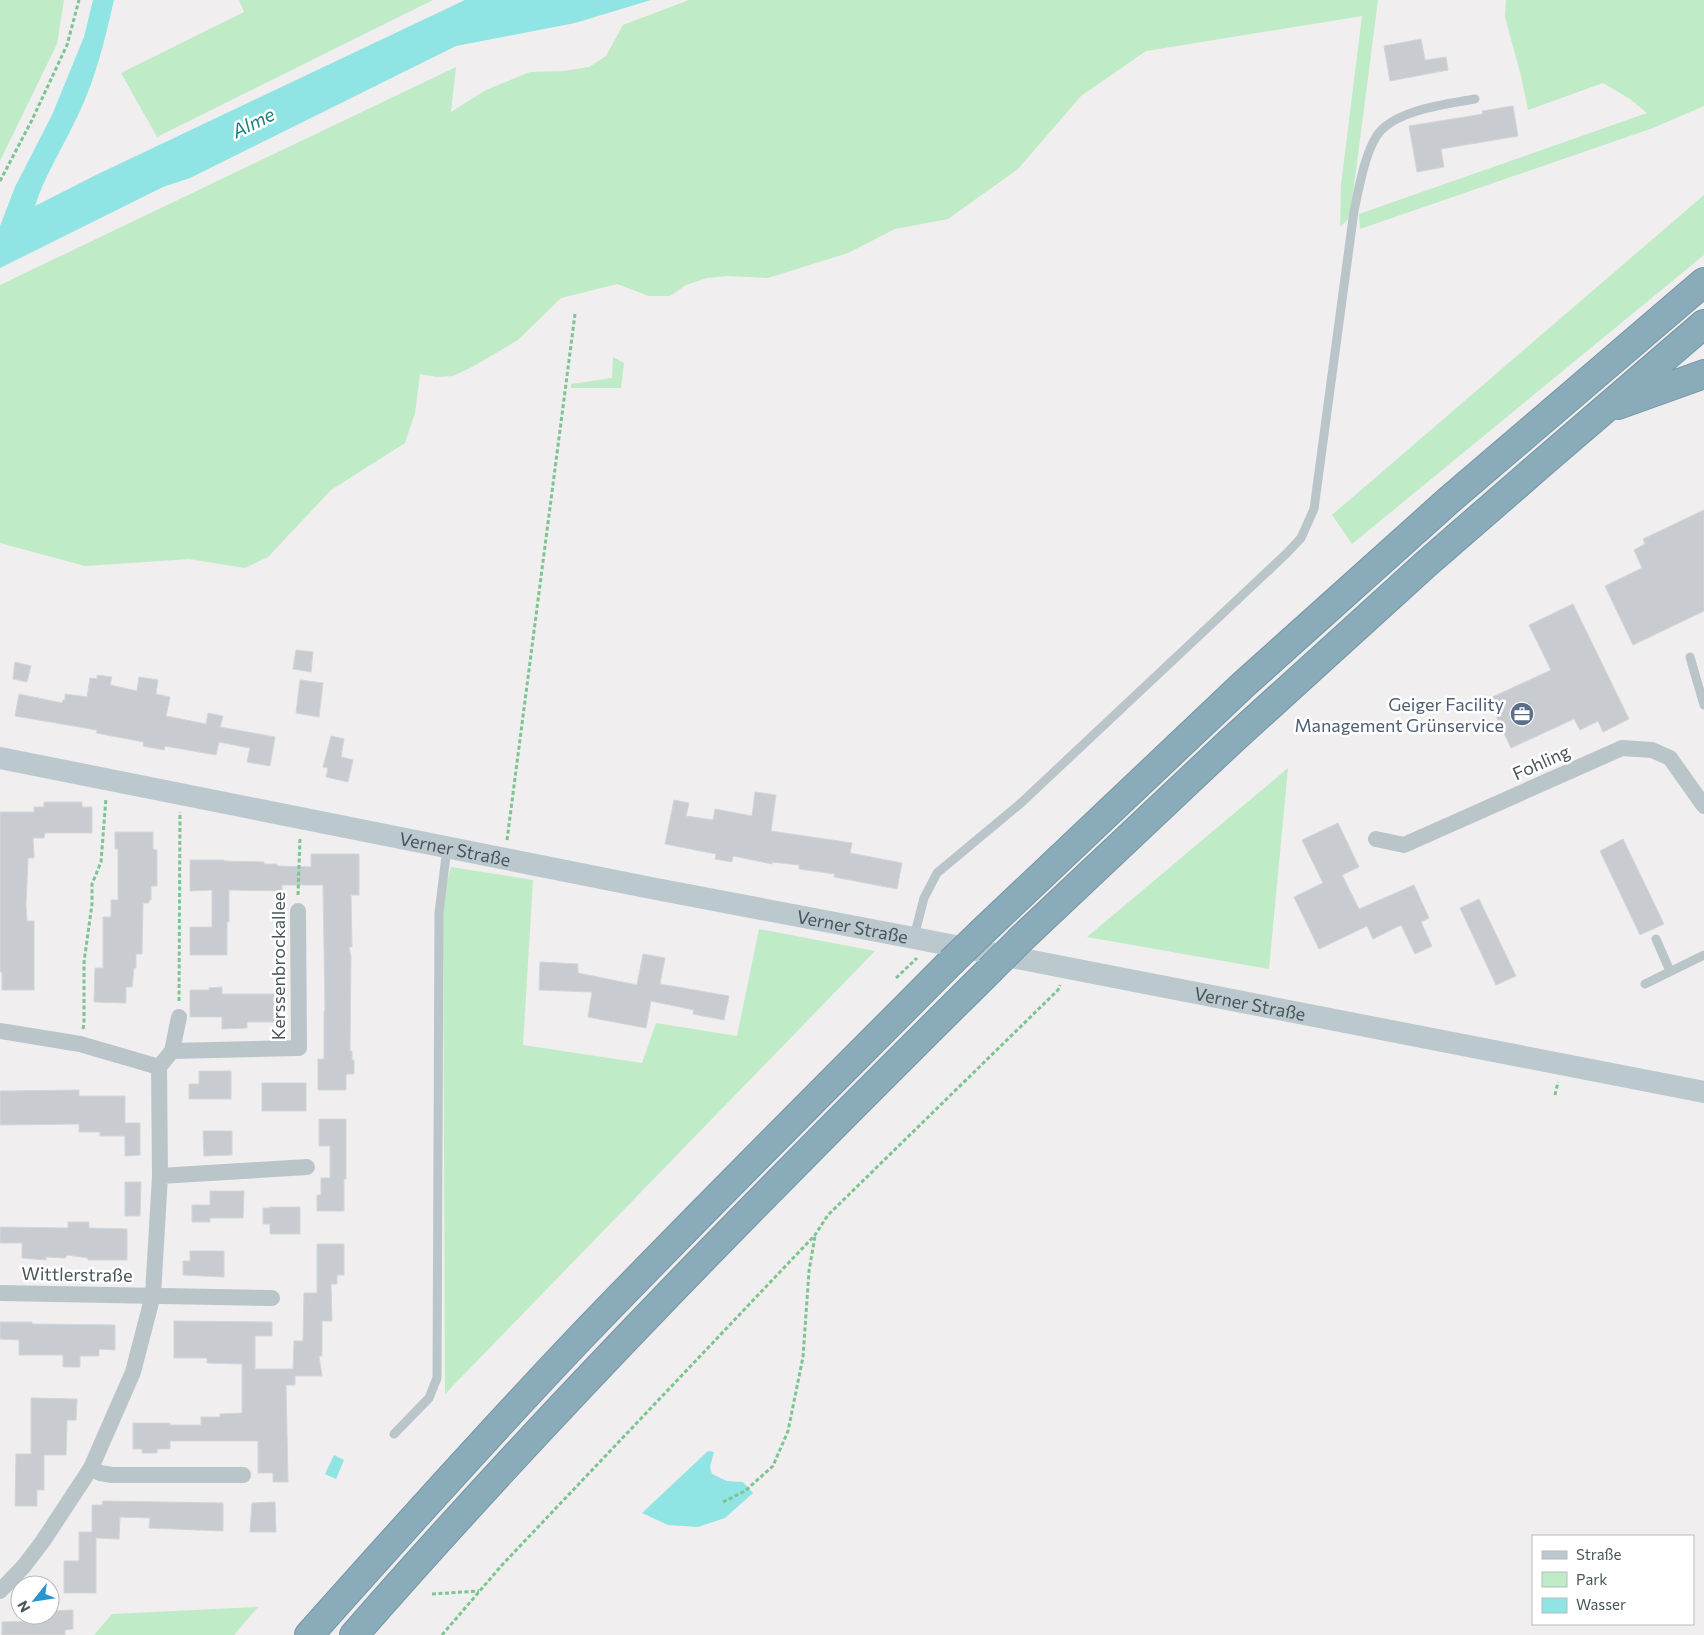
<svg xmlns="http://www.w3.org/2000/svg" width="1704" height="1635" font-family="Commissioner,sans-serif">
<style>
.green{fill:#c0ebc7}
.water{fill:#90e4e3}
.building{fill:#c8ccd0;stroke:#d2d6d9}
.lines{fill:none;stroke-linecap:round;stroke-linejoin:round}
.highway-casing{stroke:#7596a4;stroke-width:30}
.path{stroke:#7bc590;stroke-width:3;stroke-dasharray:4 2.5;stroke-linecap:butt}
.lane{stroke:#bac5ca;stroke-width:9}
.street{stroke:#bac5ca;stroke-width:16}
.secondary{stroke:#bbc8ce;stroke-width:22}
.highway{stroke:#8aabb9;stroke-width:28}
.highway-bridge-casing{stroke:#7596a4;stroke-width:30;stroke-linecap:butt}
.highway-bridge{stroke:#8aabb9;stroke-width:28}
.labels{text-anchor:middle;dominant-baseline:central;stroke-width:5;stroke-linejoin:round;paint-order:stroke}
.service-label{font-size:18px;fill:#4e5e75;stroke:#fff;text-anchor:end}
.street-label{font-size:18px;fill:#48555a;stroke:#fff}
.water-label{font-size:19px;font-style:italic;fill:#17807f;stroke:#fff}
</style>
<rect width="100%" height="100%" fill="#f0eeee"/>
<!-- green -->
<path class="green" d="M0 0H64L57 44 0 161Z
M239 0H433L157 137 121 73 244 12Z
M689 0H1378L1350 217 1340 227 1341 185 1362 16 1146 51 1081 96 1018 169 948 219 895 229 848 253 768 278 727 276 707 278 686 285 670 296H649L617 284 561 298 518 340 472 367 453 376 436 377 420 374 415 413 405 443 331 490 268 557 245 568 189 559 85 566 0 543V285L456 67 451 112 486 90 530 72 564 71 589 67 606 56 623 25Z
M1506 0H1704V106L1653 128 1360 229 1359 214 1647 113 1630 99 1603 83 1528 110 1521 76 1505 17Z
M1704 195V255L1352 544 1332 515Z
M613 357 624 363 621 388H571V384L612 378Z
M1288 768 1269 969 1087 937Z
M451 867 533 880 523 1045 642 1063 656 1023 737 1036 759 929 875 951 445 1394 443 896Z
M258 1607 234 1635H94L112 1614Z"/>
<!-- water -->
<path class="water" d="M93 0H114C105 39 96 77 79 113 65 144 45 174 35 206L96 175 465 0H651L575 23 456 46 190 178 163 187 0 268V226L15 187 52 115 84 37Z
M708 1451 714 1452 710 1467 712 1474 727 1481 743 1482 753 1493 725 1518 698 1527 668 1525 642 1513Z
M334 1455 344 1460 336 1479 325 1474Z"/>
<!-- building -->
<path class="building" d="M1421 39 1425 60 1446 57 1448 70 1390 81 1384 46Z
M1513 106 1518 136 1441 149 1444 167 1417 172 1409 126 1483 114 1482 111Z
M1704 510V611L1633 645 1605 586 1642 568 1634 550 1645 544 1643 539Z
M1573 604 1629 719 1603 732 1598 721 1580 730 1574 719 1511 748 1488 699 1551 670 1529 625Z
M296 650 313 652 311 672 293 669Z
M15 662 31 666 27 682 13 679Z
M97 675 112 677 110 685 137 691 139 677 158 680 156 694 170 697 166 716 206 724 208 713 223 716 220 727 275 737 270 766 247 762 250 748 219 742 216 755 165 746 164 750 143 746 144 742 96 733 97 730 15 716 19 694 62 703 63 700H65V694L87 697 90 678 97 679Z
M300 680 323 683 319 717 296 713Z
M331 736 344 739 341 757 353 760 348 782 326 777 328 768 323 767Z
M755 792 776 795 771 831 852 843 850 853 902 863 897 889 834 877 835 874 799 869V865L772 862V864L733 856 732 862 715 859 716 854 665 844 674 800 689 803 686 816 713 820 715 809 752 816Z
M44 802H82V807H92V833H45L44 838H33L34 858H28L26 905 27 921H34V990H2V972H0V812H34V807H44Z
M1338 823 1359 867 1342 875 1359 909 1414 885 1429 918 1421 922 1432 946 1415 954 1401 925 1373 939 1367 926 1319 949 1294 897 1323 883 1302 840Z
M115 832H153V849L157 850V886H151V900H149V903H143L142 954H136V968H134L132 987H126V1003L94 1002 95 968H103V917H111V900H118V849H115Z
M1623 839 1664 924 1640 935 1600 851Z
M311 854H359V895H351L352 947H349L351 957 350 1051H352V1060H354V1074H346V1090H318V1059H324V1011H325L323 885H282V891L229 890V922H227V955H190V927H212V890L190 891V860H224V861L264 862V864H277V866L311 867Z
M1479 899 1516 976 1496 985 1460 908Z
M643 954 665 958 660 984 729 996 724 1020 693 1014 694 1010 651 1001 646 1028 588 1017 592 992 539 990 540 962 578 964V973L637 985Z
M222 987V994H277V1022H247V1028L222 1029V1017H190V990H209V988Z
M199 1071H231V1099H189V1084H199Z
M262 1083H306V1111H262Z
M79 1090V1096H125V1123H140V1155L125 1156V1136H100V1132H79V1124L0 1125V1091Z
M319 1119H346V1179H344V1211H317V1195H321V1178H330V1146H319Z
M203 1131H232V1155L204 1156Z
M125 1182H141L140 1216H125Z
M210 1191H244L243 1218H210V1222H192V1205H210Z
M270 1207H300V1234H270V1224H263V1208H270Z
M68 1222H89V1228L127 1229V1260H88V1258L67 1255 65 1258 46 1257V1260L22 1258V1243H0V1227L68 1228Z
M317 1244H344V1275H337V1284H331L332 1321H322V1356H319L322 1376H295V1385H286L288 1482H273V1473H258V1441H170V1449H157V1453H142V1449H133V1423H170V1425H201V1417H220V1414L242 1413V1364L207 1363V1358H174V1321L272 1322V1336H255V1369H293L294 1341H303L304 1293H317Z
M190 1251H224V1277L183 1275V1261H190Z
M0 1322H32V1324L115 1325V1350L99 1349V1356H80V1367H63V1355H19V1340L0 1339Z
M31 1398 77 1399 76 1420H67L66 1455H44V1490H37V1506H15L16 1454H31Z
M103 1501 223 1503V1531L149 1528 150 1518 120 1517 119 1539 96 1538V1593H64V1561H79V1532H92V1505H102Z
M275 1502 276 1532H250L252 1503Z
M73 1610V1629L65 1630V1635H2V1622L39 1621V1615H50V1611Z"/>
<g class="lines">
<!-- highway casing -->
<g class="highway-casing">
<path id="highway" d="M1618 405 1704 374
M982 932 1243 685 1448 501 1704 282
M1021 939 1230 742 1426 564 1541 464 1704 324
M309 1635C398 1535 488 1435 580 1338 702 1211 827 1087 951 962
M354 1635C556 1404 772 1186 990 970"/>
</g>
<!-- path -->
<path class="path" d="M0 181 32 120 67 45 79 0
M507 840 575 314
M298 895 300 837
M896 978 917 958
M179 1001 180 812
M83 1029 84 1023V962L92 904V884L101 862 106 798
M1555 1095 1558 1082
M723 1502 745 1491 773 1466 788 1431 803 1357 809 1271 815 1236
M432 1594 479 1591
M442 1635 502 1565 815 1235 828 1215 1058 990 1060 985"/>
<!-- lane -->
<path class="lane" d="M1690 657 1704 705
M914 937 924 898 937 873 1021 803 1287 553 1301 538 1314 509 1354 211C1359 188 1364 157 1376 137 1392 110 1447 104 1475 99
M1656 939 1670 971
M1645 984 1704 955
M394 1434 429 1398 437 1378 439 913 447 848"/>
<!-- street -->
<path class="street" d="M1376 839 1404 845 1622 748 1652 750 1670 758 1704 806
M0 1031 80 1044 159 1067
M172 1051 179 1017
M160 1176 307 1167
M0 1293 272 1298
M91 1468 100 1473 112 1475H243
M0 1591 24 1566 43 1541 91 1468 133 1372 153 1295 160 1176 159 1067 172 1051 299 1048 298 911"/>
<!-- secondary -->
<path class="secondary" id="s1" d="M0 758 651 888 914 938 1704 1092"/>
<!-- highway -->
<use href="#highway" class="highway"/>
<!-- highway-bridge casing -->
<g class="highway-bridge-casing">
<path id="highway-bridge" d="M951 962 982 932
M990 970 1021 939"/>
</g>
<!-- highway-bridge -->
<use href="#highway-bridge" class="highway-bridge"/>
</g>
<!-- icons -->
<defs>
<g id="office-disc" transform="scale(1.25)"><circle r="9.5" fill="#5c6f8a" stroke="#fff"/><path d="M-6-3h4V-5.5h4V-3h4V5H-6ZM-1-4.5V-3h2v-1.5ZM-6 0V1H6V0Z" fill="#fff"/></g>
</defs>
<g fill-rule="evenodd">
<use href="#office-disc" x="1522" y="714"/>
</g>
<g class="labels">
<!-- service labels -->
<g class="service-label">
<text x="1504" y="704">Geiger Facility<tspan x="1504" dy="21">Management Grünservice</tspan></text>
</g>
<!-- street labels -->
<g class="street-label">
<text transform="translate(1541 762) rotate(-24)">Fohling</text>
<text stroke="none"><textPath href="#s1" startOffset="464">Verner Straße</textPath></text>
<text stroke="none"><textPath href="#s1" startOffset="869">Verner Straße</textPath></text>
<text transform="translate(278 966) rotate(-90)">Kerssenbrockallee</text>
<text stroke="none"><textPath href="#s1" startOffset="1274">Verner Straße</textPath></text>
<text transform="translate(77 1274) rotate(1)">Wittlerstraße</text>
</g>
<!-- water labels -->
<g class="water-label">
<text transform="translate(253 122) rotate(-26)">Alme</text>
</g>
</g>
<!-- legend -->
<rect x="1532" y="1535" width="162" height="90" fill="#ffffff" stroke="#b6bbbd"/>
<rect x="1542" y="1551" width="25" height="8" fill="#bbc8ce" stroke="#b6bbbd"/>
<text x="1576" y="1560" font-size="15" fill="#48555a">Straße</text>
<rect x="1542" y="1572" width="25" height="15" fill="#c0ebc7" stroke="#b6bbbd"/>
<text x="1576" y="1585" font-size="15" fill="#48555a">Park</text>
<rect x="1542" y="1598" width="25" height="15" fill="#90e4e3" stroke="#b6bbbd"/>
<text x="1576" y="1610" font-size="15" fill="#48555a">Wasser</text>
<!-- north arrow -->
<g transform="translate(35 1600) rotate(240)"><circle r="24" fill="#ffffff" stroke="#b6bbbd"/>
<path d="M0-4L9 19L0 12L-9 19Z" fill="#2897d0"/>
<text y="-8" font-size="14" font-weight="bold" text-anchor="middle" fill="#48555a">N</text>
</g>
</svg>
